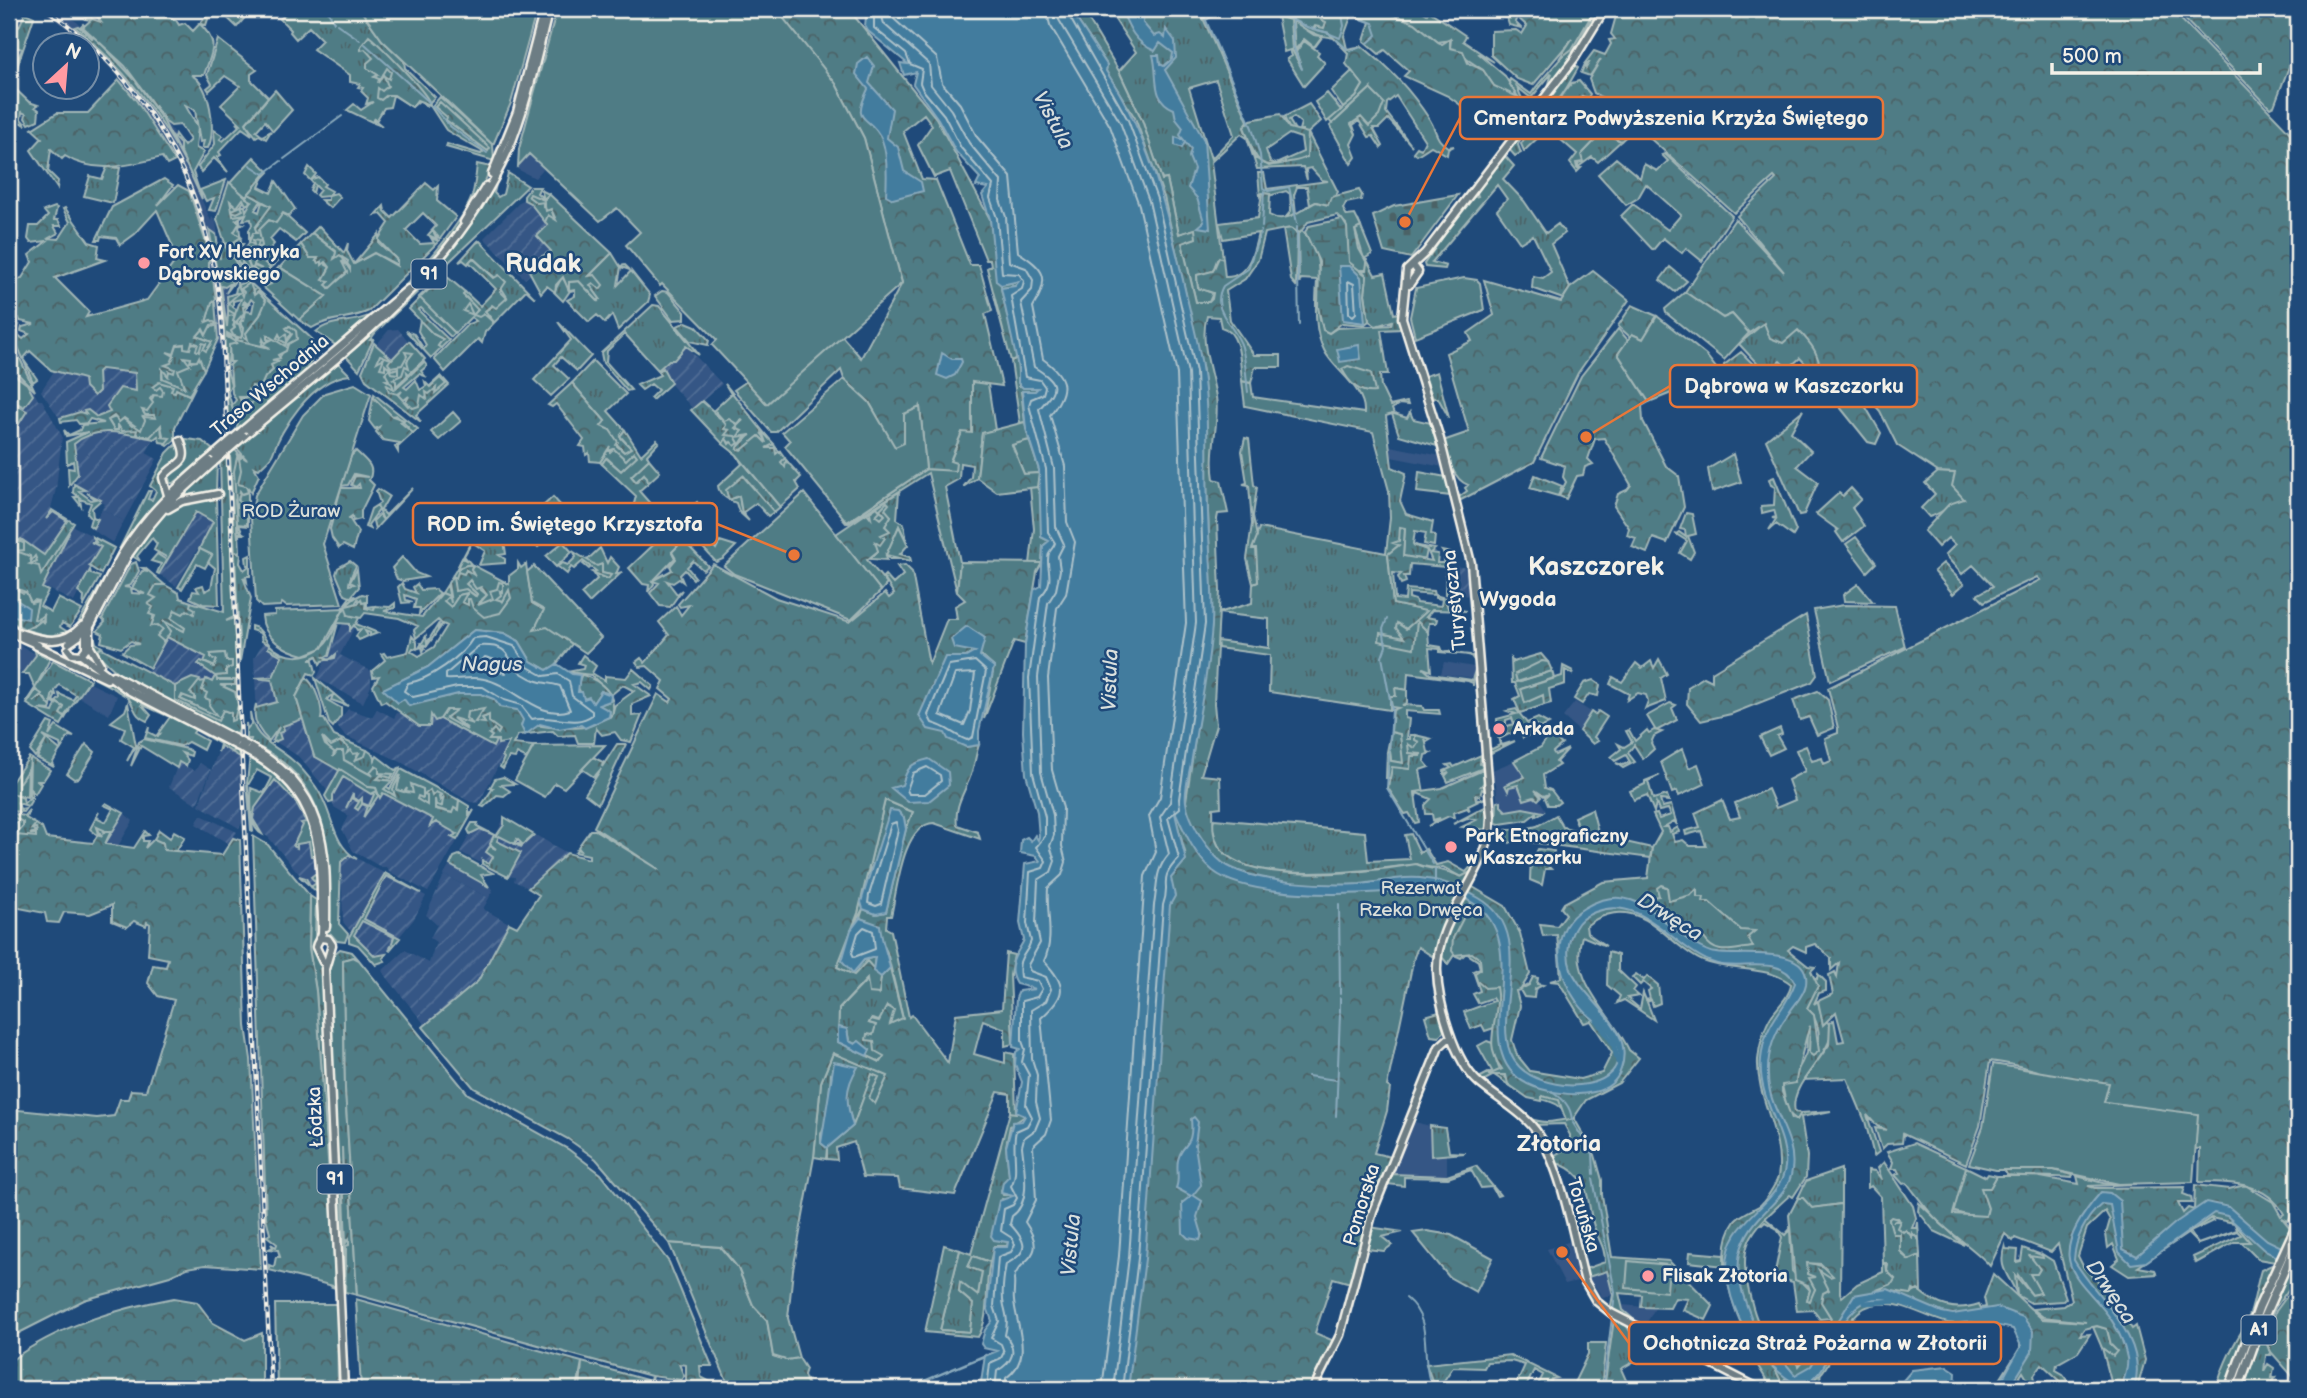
<svg xmlns="http://www.w3.org/2000/svg" width="2307" height="1398" font-family="'Balsamiq Sans',sans-serif">
<style>
.built{fill:#355685}
.industrial{fill:url(#industrial-furrows)}
.grass{fill:url(#grass-tufts);stroke:#a2b6b6;stroke-width:2;fill-rule:evenodd}
.forest{fill:url(#forest-crowns);stroke:#a2b6b6;stroke-width:2;fill-rule:evenodd}
.wetland{fill:url(#wetland-marsh);stroke:#a2b6b6;stroke-width:2}
.cemetery{fill:url(#cemetery-stones);stroke:#a2b6b6;stroke-width:2}
.garden{fill:#507c85;stroke:#a2b6b6;stroke-width:2}
.water{fill:#437b9e;stroke:#8aaabc;stroke-width:2}
.lines{fill:none;stroke-linecap:round;stroke-linejoin:round}
.shore{stroke:#adc2ca;stroke-width:2}
.stream{stroke:#8aaabc;stroke-width:2}
.river{stroke:#437b9e;stroke-width:5}
.major-casing{stroke:#f4f1e8;stroke-width:11}
.highway-casing{stroke:#f4f1e8;stroke-width:12}
.major{stroke:#6d7d84;stroke-width:6}
.highway{stroke:#6d7d84;stroke-width:7}
.rail-casing{stroke:#f4f1e8;stroke-width:4.5}
.rail{stroke:#1f4a7a;stroke-width:2;stroke-dasharray:5;stroke-linecap:butt}
.major-bridge-casing{stroke:#f4f1e8;stroke-width:11;stroke-linecap:butt}
.major-bridge{stroke:#6d7d84;stroke-width:6}
.poi-dot{fill:#ff9aa2;stroke:#1f4a7a;stroke-width:2.5}
.labels{text-anchor:middle;dominant-baseline:central;stroke-width:5;stroke-linejoin:round;paint-order:stroke}
.shield{fill:#1f4a7a;stroke:#b4bfc7;stroke-width:2}
.shield-label{font-size:18px;font-weight:bold;fill:#f4f1e8}
.poi-label{font-size:19px;font-weight:bold;fill:#f4f1e8;stroke:#1f4a7a;text-anchor:start}
.street-label{font-size:19px;fill:#f4f1e8;stroke:#1f4a7a}
.park-label{font-size:19px;fill:#dbdfd9;stroke:#1f4a7a}
.water-label{font-size:21px;font-style:italic;fill:#d9dfdd;stroke:#1f4a7a}
.neighbourhood-label{font-size:21px;font-weight:bold;fill:#f4f1e8;stroke:#1f4a7a}
.quarter-label{font-size:23px;font-weight:bold;fill:#f4f1e8;stroke:#1f4a7a}
.district-label{font-size:26px;font-weight:bold;fill:#f4f1e8;stroke:#1f4a7a}
.leader{fill:none;stroke:#ea7738;stroke-width:2.5}
.callout-dot{fill:#ea7738;stroke:#1f4a7a;stroke-width:2.5}
.callout{fill:#1f4a7a;stroke:#ea7738;stroke-width:2.5}
.callout-label{font-size:21px;text-anchor:middle;font-weight:bold;fill:#f4f1e8}
</style>
<defs>
<pattern id="industrial-furrows" width="10" height="10" patternUnits="userSpaceOnUse" patternTransform="scale(1.75)"><rect width="10" height="10" fill="#355685"/><path d="M-1 1l2-2M0 10L10 0M9 11l2-2" fill="none" stroke="#536f96"/></pattern>
<pattern id="grass-tufts" width="24" height="20" patternUnits="userSpaceOnUse" patternTransform="scale(1.75)"><rect width="24" height="20" fill="#507c85"/><path d="M3 7l-1-3M5 7V3M7 7l1-3M15 17l-1-3M17 17v-4M19 17l1-3" fill="none" stroke="#4c6266"/></pattern>
<pattern id="forest-crowns" width="20" height="18" patternUnits="userSpaceOnUse" patternTransform="scale(1.75)"><rect width="20" height="18" fill="#507c85"/><path d="M2 6a3 3 0 1 1 6 0M12 15a3 3 0 1 1 6 0" fill="none" stroke="#4c6266"/></pattern>
<pattern id="wetland-marsh" width="20" height="14" patternUnits="userSpaceOnUse" patternTransform="scale(1.75)"><rect width="20" height="14" fill="#507c85"/><path d="M1 5h8M5 5V1M11 12h8M15 12V8" fill="none" stroke="#4c6266"/></pattern>
<pattern id="cemetery-stones" width="16" height="16" patternUnits="userSpaceOnUse" patternTransform="scale(1.75)"><rect width="16" height="16" fill="#507c85"/><path d="M2 7V4a2 2 0 0 1 4 0v3zM10 15v-3a2 2 0 0 1 4 0v3z" fill="#4c6266"/></pattern>
</defs>
<rect width="100%" height="100%" fill="#1f4a7a"/>
<filter id="ink" filterUnits="userSpaceOnUse"><feTurbulence type="fractalNoise" baseFrequency=".0143" numOctaves="2"/><feDisplacementMap in="SourceGraphic" scale="14" xChannelSelector="R" yChannelSelector="G"/><feConvolveMatrix kernelMatrix="1 2 1 2 8 2 1 2 1" color-interpolation-filters="sRGB"/></filter>
<g filter="url(#ink)">
<!-- built -->
<path class="built" d="M40 9H53L77 22 135 83 184 146V159L211 221 212 216 216 222 227 294 228 323 225 328 231 435 225 440 220 345 217 344 218 296H214L198 229 201 216 191 190 177 159 117 73 86 42Z
M528 154 543 169 535 178 517 169Z
M1390 446 1441 456 1443 467 1391 457Z
M102 509 124 521 113 543 91 529Z
M9 639 36 654 23 673 15 669 11 675 9 674Z
M1444 662 1474 667V678L1441 674Z
M90 683 117 696 109 715 79 697Z
M1575 702 1591 712 1579 731 1563 717Z
M1514 761 1546 810 1527 820 1499 822 1496 784 1490 771Z
M124 813 133 821 118 846 105 844Z
M450 865 493 889 489 898 444 875Z
M1411 1121 1430 1126 1431 1155H1447V1176L1392 1174Z
M1571 1241 1582 1280 1565 1284 1547 1249Z
M1607 1271 1613 1295 1603 1298 1588 1277Z
M1622 1305 1655 1308 1645 1326 1621 1314Z"/>
<!-- industrial -->
<path class="industrial" d="M528 194 557 216 553 252 525 279 484 238Z
M398 329 410 343 392 359 377 344 389 330Z
M9 339 38 400H42L62 436 56 489 51 508 68 520 44 554 17 536 9 549Z
M686 346 722 384 693 409 658 370Z
M56 368 136 373 140 427 84 413 60 419 41 391Z
M104 431 154 439 146 453 157 459 124 521 102 509 105 504 75 485 78 474 74 444 89 434Z
M196 512 213 522 176 586 159 574Z
M73 526 104 542 74 602 42 586Z
M1447 565 1468 568 1470 596 1445 593Z
M350 609 363 611 340 655 371 671V686L363 703 317 678Z
M204 623 215 679 177 686 147 671 164 634Z
M263 642 286 654 314 756 461 834 428 892 390 872 386 867H381L353 851 342 829 349 816 334 807 326 789 298 756 268 737 257 717 254 658Z
M348 709 372 717 377 709 394 718 397 713 440 718 508 747 479 803 470 802 401 762 344 735 336 725Z
M220 746 240 757 242 823 239 828 199 805Z
M179 762 195 771 200 763 211 770 197 804 169 787Z
M274 778 291 795 306 821 313 842 317 886 311 888 268 837 254 828 252 810Z
M201 815 237 832 229 844 196 824Z
M504 817 567 853 528 888 514 881 515 877 505 876 460 852 475 825 496 836Z
M349 854 426 896 414 919 381 959 372 957 343 922 341 862Z
M444 875 489 898 483 909 509 923 478 981 425 1025 382 971 405 950 429 963 436 942 430 938 437 925 426 915Z"/>
<!-- grass -->
<path class="grass" d="M218 9H252L237 27Z
M291 9H360L382 40 404 61 405 68 435 97 426 106 420 100 412 107 393 95 390 107 384 108 376 121 382 126 374 123 375 118 372 122 347 110 354 104 361 110 373 102 366 104 368 98 361 91 363 88 358 87 360 84 350 82V75L313 49 322 40 309 27 296 39 290 32 291 30 280 19Z
M1108 9H1199L1248 121 1244 127 1255 158 1269 166 1307 157 1303 130H1299L1301 123 1294 117 1289 120 1295 130 1289 128 1284 117 1309 104 1321 121 1308 133 1338 192 1328 205 1316 202 1310 205 1307 187H1297L1294 195 1296 214 1286 217 1291 211 1290 194 1286 191 1269 196 1270 194 1262 193 1260 196 1258 173H1264L1267 189 1328 181 1322 180 1311 168 1306 169 1307 180 1303 167 1257 169 1247 138 1241 134 1211 162 1223 259 1217 260 1213 271 1197 275 1198 288 1213 293 1209 302H1196L1182 243 1195 238V229L1179 234 1167 179 1162 180 1142 120 1119 71 1136 52ZM1216 80 1234 135 1211 159 1189 88Z
M1277 9H1303L1327 22 1324 28 1334 38 1323 36 1315 47 1321 36 1307 30 1295 49 1304 39 1313 46 1304 41 1300 63 1302 70 1292 50 1290 20 1277 16Z
M1394 9H1418L1427 14 1429 11 1466 36 1463 41 1494 62 1478 53 1505 76 1519 100 1494 86 1483 70 1450 48 1451 40 1438 42 1415 24 1394 15Z
M1595 9H1599L1562 69 1603 9C1584 57 1541 100 1509 140L1555 79 1548 87 1552 73 1531 98 1517 87 1525 106 1533 105 1525 117 1524 106 1509 83 1510 79 1531 94C1552 64 1581 43 1595 9Z
M25 13 34 17 12 82 9 79 22 49 9 45V23L19 27Z
M83 24 135 80 164 122 186 165C158 111 122 66 75 27L78 26 93 39 81 26Z
M1573 64 1578 68C1571 81 1561 99 1550 110 1538 123 1523 127 1518 145L1521 153 1515 156 1508 148Z
M1579 81 1590 94 1588 98 1582 96 1524 151 1521 144C1529 129 1540 123 1551 111 1559 102 1564 91 1572 83Z
M275 90 292 110 273 131 265 121 256 131 262 136 271 131 266 139 259 135 256 137 246 123Z
M440 97 493 145 494 161 446 147 447 144 481 154 483 152 446 130 431 107Z
M1603 132 1621 141 1598 162 1592 157 1577 168 1581 155Z
M1504 155 1514 166 1503 179 1524 201 1546 233 1558 224 1565 233 1551 244 1570 288 1563 299 1532 288 1533 276 1543 278 1551 272 1533 235 1520 243 1497 210 1507 199 1497 185 1432 262 1446 266 1445 269 1425 267 1424 264 1470 198 1478 196 1476 190Z
M254 157 269 172 249 193 261 201 255 210 259 212 262 202 272 206 255 228 283 213 305 233 296 242 279 229 270 239 274 244 268 251 278 261 270 268 257 256 258 265 263 269 253 268 263 277 257 282 246 273 251 271 247 258 253 259 243 253 237 258 235 255 241 248 253 253 251 248H245L249 243V230L252 225 251 219 243 220 246 214 240 216V223L244 224 239 226 241 241 229 248 225 243 229 245 239 236 234 232 236 229 230 228 235 227 239 216H233L229 202 237 204 242 198 244 201 241 206H245L246 211 251 202 230 183Z
M477 164 491 167C461 242 399 295 337 346L316 332C332 318 354 325 372 314 401 296 460 228 472 196 475 186 476 175 477 164Z
M107 167 120 168 113 203 84 196 90 176 102 179Z
M309 167 316 174 312 179 318 177 325 184 323 186 332 191 329 195 336 193 340 197 330 208 321 200H328V196L318 197 316 195 320 190 315 185 313 193 310 190 313 183 305 175Z
M508 173 528 186 376 332 370 340H373L359 370 344 354C357 345 366 335 379 323 428 280 467 234 498 176L494 193 498 197 503 194Z
M426 183 434 190 438 186 437 201 456 217 440 239 433 231 437 239 428 235 436 226 423 213 406 230 420 244 434 243 431 238 439 241 369 311C350 320 330 317 312 328L299 320 326 296 280 267 301 244 310 258H318L316 261 326 262V265L330 267 323 279 330 282 327 285 329 288 347 273 341 262 347 265 348 261 340 256 334 260 336 251 312 233 319 226 344 253 348 243 347 251 354 264 374 253 397 266V260L378 240 389 223 381 214 376 215 384 206 385 211 392 218Z
M531 187H540L537 193 544 199 541 190 549 194 543 200 528 196 537 203 543 201V207L551 208 555 221 548 215 550 218 545 222 530 203 524 200V196Z
M1358 220 1372 254 1364 259 1355 229 1361 227Z
M1293 228 1297 234 1296 286 1291 280 1283 229Z
M209 229 216 234 220 259 219 245 223 243 244 275 237 283 236 277 230 274 229 280 235 281 226 293 231 283 225 287 221 286 227 327 228 316 233 314 228 310 227 296 239 292 237 285 248 281 312 339 311 362 302 375 236 431 239 419 234 424 232 415 231 425 230 417 229 437 223 303ZM250 283V288L247 289 253 290 247 293 254 292V296L258 292 265 301 260 315 245 334 243 329 247 324 242 327 240 323 252 296 241 303 242 306 247 305 240 310 241 317H237L238 338 234 336 235 332H231L236 330 233 326 235 322 234 317 238 315 236 309 228 303H232L240 292 243 296 246 292 241 289ZM289 326 296 332 294 334 296 339 288 344 279 358 272 360 278 361 271 365 273 370 264 378 257 395 258 388 252 389V386L251 394 249 389 245 397 252 394 255 397 238 399 242 404 251 403 249 408 244 406 246 411 241 416 245 414 236 420 228 392 231 384 227 370 230 345 235 346 237 343 227 337V333L236 338 239 345 241 341 260 348 277 349 268 342V340L285 346 286 343 277 338 279 335 281 338 284 336 286 341 293 338 289 337 292 334 287 329Z
M1302 231C1335 259 1305 319 1329 333L1337 328 1391 325 1392 321 1376 326 1369 321 1365 294 1367 276 1363 271 1367 263 1365 260H1367L1375 275 1385 273 1394 314 1398 313 1402 329 1381 330 1388 374H1380L1381 387 1390 406 1407 402 1408 405 1399 404 1392 409 1394 414 1407 418 1410 412 1413 419 1431 423 1437 446 1399 435 1392 414 1386 416 1392 467 1406 473 1400 501 1406 514 1433 522 1431 534 1435 535 1434 546 1424 544 1426 533 1415 531 1413 544 1427 550 1425 560 1403 556 1405 528 1400 544 1388 555 1393 604 1427 611 1406 629 1398 623 1413 647 1417 621 1428 632 1429 645 1441 647 1443 652 1446 651 1473 656V659L1470 655 1440 652V649L1429 648 1431 671 1423 668 1430 674 1472 680 1475 670 1473 686V683L1468 681 1408 673 1407 690 1396 688V696H1390V710L1269 692 1270 655 1218 648 1217 641 1269 648V619L1218 613 1252 603 1253 584 1258 582 1252 550 1259 528 1386 553 1390 518 1389 491 1373 432 1245 406 1242 381 1251 383 1253 397 1364 413C1366 388 1333 370 1324 350 1313 329 1316 303 1317 280L1301 279 1299 284 1298 232Z
M479 240 476 243 480 241 535 298 526 290 485 332 482 343 478 339 445 372 434 359 468 324 476 321 471 317 455 333 418 298 444 274 421 297 445 275 465 292 463 295 478 309 474 315 484 313 494 322 485 311 507 297 495 278 473 258 468 264 463 260 459 262Z
M612 253 620 266 625 265 630 270 621 267 618 285 631 271 650 295 648 302 618 330 612 315 605 323 597 315 589 322 567 300 575 296V290L570 291 563 301 554 292 562 277 568 286 569 282 579 281 598 301 600 299 590 285 594 275 589 276Z
M1670 267 1687 281 1675 292 1660 280Z
M662 291 668 292 685 312V319L673 320 655 296Z
M212 302H215L218 339 204 370 197 362 188 360 193 366 180 373 184 388 163 381 162 369 168 375 165 362 173 356 167 352 177 345 211 342 197 336 203 329 215 326 211 320 206 322Z
M653 305 659 306 699 355 686 346 674 360H669L658 370 625 334 607 351 606 362 631 390 627 391 603 363 601 353Z
M420 320 433 334 443 339 438 346 441 348 431 358 406 331 414 334 424 349 426 345 418 331Z
M686 322 696 326 709 340 708 345 690 341 677 326Z
M1764 323 1797 330 1812 342 1819 354V370L1829 389 1800 358 1788 369 1780 361 1766 373 1739 344Z
M409 341 425 359 393 389 408 406 441 376 449 385 416 415 421 422 366 380 362 372 374 343 392 359Z
M1741 352 1755 366 1737 385 1749 406 1724 369V365Z
M1017 358 1019 386 1038 387 1035 391 1021 392 1025 422 1020 423 1011 361Z
M593 361 626 394 608 411 625 430 620 437 631 448 625 453 600 426 605 421 572 383Z
M335 364H339L350 375C310 379 280 432 273 453 271 459 263 464 259 469L254 467 259 475 251 493 248 487V526L239 525 243 534H239L240 551 237 552 241 554 240 563 244 570 249 566 247 565 246 557 250 555V576H246L247 582 243 577 251 598 240 661 230 451 233 448 238 453V495L235 500 238 537V533H243L238 530V524L247 525V512L238 500 241 490 248 492 238 484V454L241 459 240 455 247 460 235 446Z
M9 371 27 384 33 395 24 407 9 399Z
M1437 372 1449 418 1438 398H1433L1425 376Z
M972 381 988 384 995 430 982 433 977 478 963 487 971 477 972 465 960 463 959 479 945 487 960 562 957 592 928 473 849 523H846L841 517 848 522 926 469 955 470 950 462 962 432H972Z
M159 382 174 386 175 392 176 389 189 395 195 387 175 427V440L168 446 165 444 161 426 150 437 114 430 108 420C119 414 124 418 132 426L141 423V417H155L145 415 142 410 144 408 147 411 156 390 151 388Z
M725 384 790 465 787 461 785 468 780 462V452L777 455 766 447 770 442 761 433 768 441 766 443 759 436 742 450 736 449 750 435 739 440 734 428 742 421 741 420 738 424 724 421 713 412 732 429 739 443 735 447 725 439 723 444 691 410 702 401 713 411 731 394Z
M374 394 418 429 413 433 407 431 408 427 396 415 392 416 373 397Z
M9 401 27 411 15 430 9 426Z
M453 412 461 421 439 440 431 432Z
M186 439 202 441 213 450 174 483H170L169 476 186 461Z
M1029 440 1039 470V473L1024 474 1012 444Z
M176 444H180L174 447 180 445 181 460 161 476 166 494 83 623 74 630 109 570 148 491H151L148 499 152 500 156 491 150 486 167 453Z
M610 446V452L614 448 625 459 635 452 637 456 621 471 607 458 602 464 600 462Z
M227 453 234 617 226 621 234 618 238 702 235 692 217 684 215 675 226 661 225 653 211 654 217 659 215 667 204 662 206 657 167 637 171 631 162 620 185 628 170 618 175 610 189 606 191 602 224 612 220 459Z
M1733 454 1741 482 1712 492 1708 469Z
M737 455 780 507 774 512 744 476C739 493 736 507 749 521L739 512 736 503C728 500 719 495 718 486L742 464Z
M649 459 660 472 648 483 644 474 636 482 631 476Z
M217 461 216 492 173 504Z
M1445 469 1451 496 1417 492 1419 472 1446 477Z
M1938 472 1955 473 1964 499C1950 504 1942 514 1929 517L1921 508 1935 494 1925 483Z
M1535 475 1562 486 1558 496 1530 488Z
M1030 487H1037L1041 496V537L1049 541 1043 546 1042 563 1030 564 1034 529Z
M899 492 897 519 904 524 907 542 899 526 890 549 904 559H890L886 555 887 560 870 559 878 551 874 544 891 516 881 509 885 516 880 519 876 515 871 518 867 513Z
M216 497 219 605 203 604 190 598 193 591 199 592 196 587 203 585 205 591 211 588 215 568 208 562 212 555 199 549 213 522 196 512 159 574 157 573 161 564 151 561 157 554 165 559 166 557 154 550 157 544 152 538 137 556 140 561 132 556 93 631 96 643 102 647 97 650 102 648 175 686V700L218 720 223 710 232 713 238 705 240 738 237 732 235 735C190 712 115 686 90 642 95 610 143 525 173 507 184 500 203 500 216 497Z
M553 497 570 516 538 547 520 527Z
M698 511 713 527 699 539 701 542 707 539 716 549 720 541 736 546 723 559 716 562 696 540 688 546 672 529Z
M494 524 502 527 506 554 499 555 505 559V563L479 565 485 551 472 542 464 556 471 564 457 568 462 558 467 561 463 557 476 532 482 533V538L484 534 488 537 484 531 477 530Z
M67 531 69 533 42 588 48 591 40 606 51 612 58 598 82 610 70 627 62 623 60 627 68 632 49 636 23 629 34 626 42 620 43 623 44 616 33 621 38 601 34 600 31 603 26 592 9 586V553L18 541 24 543V551L30 554 31 561 35 555 50 561Z
M666 533 678 546 672 552 675 558 653 581 654 584 648 592 649 585 643 584 629 568Z
M93 537 114 548 101 574 89 566 101 547 91 542H96Z
M563 542 572 552 556 567 546 556Z
M600 548 607 563 610 557 619 567 616 574 622 572 589 603 581 594 597 579 594 574 608 579 610 575 601 573 594 564 589 569 583 564Z
M402 557 416 573 426 577 403 581 397 579 392 568Z
M350 561 356 566C354 570 349 579 349 585L354 584 350 582 357 569 359 587 351 597 356 596 344 605 350 597 345 595 336 574 338 568Z
M136 562 139 571 131 585 124 587 131 588 132 593 145 594 132 588 142 571 148 572 142 568H145L165 585 157 586 152 626 158 625 163 629V641L166 639 150 668 122 652 130 645 139 644 131 641 121 648 101 642 103 634 97 631 105 622 102 619 131 564Z
M1943 563 1964 584 1953 594 1934 571Z
M466 565H472L471 569 475 573 474 575 466 570V589L475 596 477 594 466 584 469 580 487 595 478 603 490 596V591L498 581 503 583V593L500 591 503 601 509 589 511 598 500 614 484 618 461 602 463 597 468 594 459 595 451 608 442 601 449 596 442 593 447 585 451 603 448 583 456 570Z
M90 570 91 574 100 577 83 607 84 597 78 592Z
M1858 584 1873 602 1844 601 1843 595Z
M362 594 367 595V607L375 606 374 610 365 608 358 599 348 615 359 618 356 624 378 633 370 636V633L365 631 368 636 359 640 356 636 361 629 357 630 354 625 350 630V624L338 623 329 656 324 657 329 660 336 654 335 658 322 661 320 664 317 656 309 660H313L316 672 314 675 308 673 296 697 303 719 283 726 284 731 279 733 281 739 272 743 279 727 269 741C257 730 252 717 256 704V708L277 702 272 680 255 678 273 677 282 656 268 648 269 645 262 641 260 633 251 630V626C262 628 262 636 269 644 284 660 306 659 321 648 338 636 335 606 362 594Z
M9 634 62 657 234 747 232 752 239 749 240 757 221 746 218 752 220 744 195 730 193 733 207 741 203 750 188 742 181 746 145 738 149 727 148 732 158 737 160 734 157 735 170 717 141 704 151 715 147 721C134 716 136 709 129 699 126 695 119 693 115 689Z
M35 651 50 659 35 688 29 674H22L36 655Z
M1541 654 1548 662 1531 668 1517 682 1552 671 1554 678 1521 689 1532 698 1544 695V705L1520 713 1514 699 1520 696 1515 683H1512L1511 659 1513 662Z
M53 661 90 680 64 717 60 714 64 707 56 702 60 698 59 694 73 700 76 695 59 685 55 691 56 695 53 694 51 707 40 704 46 699 32 702 38 695 36 690 26 702Z
M315 678 348 706 331 700 333 695 329 697 327 700 341 708V716L333 727 329 723Z
M206 681 202 690 208 693 217 716 180 699 198 682Z
M128 703 136 746 127 761 134 747 121 739 125 728 111 722 125 711Z
M1670 703 1676 705 1672 708 1677 720 1656 731 1647 716Z
M485 708 476 722H484L482 718 490 715 500 730 497 735 489 734 493 736 490 739 496 741 493 747 440 719 446 710H457L447 717 467 728 453 718H466L467 711Z
M250 712C254 740 272 743 291 759 300 766 309 777 316 787 334 812 331 844 357 859L349 855 341 862 339 924 348 934 345 942 337 941 330 933 335 942 327 935 329 902 330 928C330 854 333 778 250 743L251 739H246V723L247 729 251 724Z
M48 722 53 724 49 736 56 726 74 737 69 736 61 749 60 744 43 736 60 750 52 764 54 767 37 758 46 740 35 757 30 751Z
M320 731C336 737 347 750 364 753L367 750 374 755 375 760 377 756 395 770 399 768 392 781 377 779 381 775 388 776 368 774 344 760 337 751 332 756Z
M1391 732 1400 734 1404 763 1391 761 1390 752H1387Z
M1415 735 1432 739 1427 742 1425 739 1428 752 1431 753 1425 755 1424 761 1429 767 1420 770 1424 793H1415L1419 822 1415 823 1409 813 1405 814 1388 788 1392 766 1410 769V756H1421L1409 753 1407 744 1415 747Z
M1549 735 1562 744 1553 752 1555 755 1568 749 1556 762 1559 765 1543 775 1545 788 1551 790 1560 802 1556 805H1548L1545 798 1549 794 1544 796 1535 790 1541 797 1538 800 1534 797 1524 800 1518 785 1509 787 1508 791 1505 785 1525 777 1514 761 1541 747Z
M144 739 187 749 192 752 191 756 182 753 188 760 186 766 179 762 177 768 141 746 131 766 139 742Z
M86 744 95 752 79 778 74 779 67 774Z
M250 755C261 762 273 769 282 777 312 804 324 855 318 893L299 876 306 878 311 887 316 883 311 877 316 873 315 856H311L309 842 297 844V848L293 846 303 825 301 823 306 822 295 801 275 780 255 808 253 819 262 834C248 827 252 803 251 788L264 793 272 778 257 770 248 785 253 831 251 830 247 783Z
M29 757 50 770 43 781H38L41 784 35 794 31 790 32 798 29 796 30 759 29 769 19 783 28 769 27 797 14 794 23 798 24 803 29 798 31 801 28 806 18 803 20 809 26 808 23 812 9 811V786Z
M401 769 459 800 458 811 452 813 435 808 431 798 441 806 443 799 440 801 436 796 428 795V806L417 799 418 795 422 798 414 790V794L396 790 401 775 394 789 396 796 384 790 386 786 390 789Z
M503 777 515 784 501 785 510 791 504 796 497 795 484 807 481 806 493 788H490L495 779Z
M885 800 913 812 906 829 904 818C889 841 854 881 863 909L851 930 864 960 875 957 873 971 854 976 837 967 858 913Z
M1501 801V806L1506 811 1523 808 1543 812 1536 816V813L1527 820 1500 824 1496 823 1497 802Z
M106 803 124 813 105 844 108 832 103 834 97 827 100 837 90 829 99 812 96 817 106 822 113 809 104 805Z
M1487 806 1488 830 1462 827 1476 820 1467 818 1453 824Z
M1592 809 1599 836 1652 848 1650 858 1515 840 1510 843 1504 834 1506 830 1518 829 1519 835V830L1537 826 1556 815 1563 827 1580 831 1574 817Z
M29 810 26 818 36 824 32 829 37 832 30 834H36V837L9 835V813L24 816Z
M504 817 534 835 523 845 517 839 515 844H519L522 847 519 846 499 836 497 841 521 853 508 877 482 864V860L489 864 493 857 486 852 490 846 496 849 490 844 494 835 480 829 470 834 468 830 472 823H478L477 826 496 836 504 825Z
M1214 819 1365 832 1368 861 1410 859 1405 835 1411 834 1420 853 1426 849 1436 865 1448 862 1466 872 1480 857 1473 871 1461 877 1443 867C1430 870 1423 864 1411 865 1373 870 1230 890 1216 840 1214 832 1211 826 1214 819Z
M159 830 170 838 174 831 185 837 176 851 163 850 162 842H156L154 839Z
M1538 849 1554 851 1553 858H1547L1546 864 1551 869H1545L1542 885 1530 880 1531 857 1533 859Z
M459 855 493 873 481 875 489 887 450 865 454 857Z
M385 873 421 893 386 876 364 919 400 938 389 951 394 937 362 921 354 935 375 956 386 954 383 958 385 961 376 964 377 966 358 945 349 942V937Z
M1658 884 1669 888 1673 900 1693 893 1699 887 1704 896 1712 899 1741 930H1758L1753 947 1723 955 1708 946 1704 938 1684 931 1668 915 1665 920 1652 906 1651 886Z
M310 896 316 900 315 939 318 901 319 903 321 934 312 946 318 961 322 960 324 975 337 1289 330 1286 337 1287 316 991 309 948Z
M1463 897 1472 902 1500 940 1497 1027 1485 1031 1482 1025 1471 1029 1464 1012 1494 1001 1492 998 1478 1003 1473 994 1480 991 1473 971 1480 968 1478 961 1466 953 1461 958 1454 955 1448 964 1434 948 1429 954 1378 919Z
M340 949 352 952 359 960 353 957 343 960 345 1088 357 1295 345 1292 346 1247 345 1287 338 1156 342 1266 340 1258 327 960Z
M890 968 903 1019 890 1025 871 1019 869 1023 876 1025 874 1041 885 1056 880 1062 867 1056 870 1050 858 1041 855 1044 849 1041 847 1029 838 1027 839 1009 868 979 878 994 881 977Z
M1818 974 1826 982V991L1819 993 1814 1004 1818 1001 1823 1024 1827 1021C1846 1047 1787 1079 1795 1112L1801 1113 1797 1120 1788 1113 1782 1085C1793 1081 1802 1064 1806 1053 1808 1043 1804 1035 1811 1026L1818 1046C1821 1033 1817 1018 1807 1008L1812 976 1817 979Z
M1487 1041 1495 1044C1492 1094 1545 1097 1583 1100L1574 1118 1595 1155 1602 1180V1195L1612 1257 1669 1261 1713 1306 1706 1320 1683 1310 1688 1299 1675 1298 1670 1308 1641 1307 1642 1295 1619 1293 1623 1310 1641 1326 1610 1310 1613 1295 1607 1271 1588 1277 1585 1269 1605 1262C1605 1249 1601 1244 1596 1232 1584 1203 1596 1180 1560 1164L1555 1165 1552 1157 1570 1146V1135L1564 1124 1534 1125 1529 1118C1542 1124 1553 1122 1567 1119 1562 1097 1538 1102 1522 1093 1512 1088 1503 1081 1494 1075L1481 1082 1477 1079 1492 1071 1478 1046Z
M833 1053 889 1076 876 1105 869 1099 872 1075 853 1126 846 1099 848 1083 831 1074 827 1119 821 1134V1143L827 1148 826 1159 814 1157 821 1082Z
M1010 1112 1023 1113 1025 1116 1010 1126 1006 1146 1009 1176 1001 1190 1003 1195H1013L1007 1200 1002 1199 995 1223 998 1240 1008 1242 1007 1246H994L990 1262 973 1256 982 1272 978 1296 960 1283 959 1292 973 1304 970 1332 940 1330 960 1250 971 1254Z
M1430 1126 1445 1128 1449 1152 1465 1153 1431 1156Z
M1884 1162 1913 1206 1916 1218 1912 1228H1917L1918 1222 1919 1240 1913 1234 1912 1237 1906 1230 1904 1232 1897 1228V1218L1889 1219 1894 1234 1900 1233 1902 1254 1909 1260 1920 1255 1921 1294 1913 1290 1911 1297 1876 1289 1891 1284 1895 1279 1887 1271 1888 1264 1883 1263 1881 1197 1871 1186 1868 1188V1170L1875 1171 1882 1180 1878 1168Z
M1476 1166 1500 1195 1497 1196 1492 1187 1481 1188 1471 1170 1448 1178 1404 1177V1186L1387 1184 1392 1174 1447 1176Z
M1966 1167 1986 1177 1988 1174 1997 1176 1990 1189 1982 1188 1988 1208 1986 1216 1978 1218 1951 1211Z
M1841 1169V1204L1812 1208 1798 1198 1795 1204 1806 1181Z
M2209 1217 2213 1221 2190 1232 2198 1244 2237 1230 2234 1221 2253 1242H2234L2196 1263 2193 1257 2241 1235 2237 1231 2198 1244 2188 1234 2189 1230Z
M1765 1218 1785 1235 1790 1229 1792 1271 1810 1290 1807 1300 1815 1289 1808 1281 1807 1262 1829 1268 1834 1276 1830 1277 1825 1307 1831 1318 1820 1319 1813 1310 1797 1311 1793 1282 1774 1277 1782 1237 1776 1228 1765 1222 1762 1225 1757 1221Z
M1369 1227 1403 1232 1382 1237 1392 1245 1384 1251 1367 1249Z
M669 1243 720 1247 738 1268 753 1305 767 1320 773 1356 786 1360 799 1358 806 1369 804 1375 809 1389H730Z
M2005 1245 2006 1249 2018 1250 2017 1262 2021 1261 2023 1248 2044 1256 2037 1263 2040 1270 2037 1274H2031L2041 1293 2032 1295 2018 1275 2017 1295C2009 1274 1997 1269 2005 1245Z
M1690 1252 1724 1255V1266L1689 1262Z
M2274 1264 2226 1389H2217C2221 1367 2232 1347 2243 1329 2254 1311 2255 1289 2261 1270Z
M2288 1269 2293 1283 2275 1308 2264 1337 2271 1355H2266L2264 1371 2268 1364 2274 1368 2272 1378 2276 1377 2268 1389H2241L2262 1328Z
M1614 1319 1626 1325 1645 1355 1621 1369 1630 1389H1604Z
M2097 1326 2107 1329 2111 1345 2117 1351 2113 1357 2102 1348 2093 1327Z
M1748 1335C1762 1354 1773 1373 1795 1384L1820 1370 1821 1385 1808 1389H1772L1741 1338Z
M1588 1343H1606L1601 1389H1571L1588 1354Z
M1510 1355 1557 1378 1552 1379 1548 1389H1536L1543 1375 1534 1370 1525 1389H1514L1525 1365 1511 1361 1487 1362 1484 1368 1453 1367 1441 1385V1389H1435L1426 1364Z"/>
<!-- forest -->
<path class="forest" d="M97 9H150L176 20 179 25 185 23 193 31 206 17 208 19 206 25 200 24C220 44 212 50 204 75H191C210 83 217 130 208 148H202L204 141 200 142 195 110 185 105 198 127 196 148 204 152 193 172 202 199 180 151V144L174 138 175 134 184 146 190 140 180 125 171 126 167 123 125 66 83 27 91 20 85 19 89 12 92 19 101 22 94 12Z
M776 9H848L851 12 936 118 990 219 1001 285 1019 281 1015 286 1001 288 1017 358 1011 361 987 268 991 266 990 260H986L950 171 934 177 918 145 932 125 924 114 903 131 922 179 936 180 970 265H979L992 311 985 314 1002 386 972 382V433L962 432 950 461 956 463 955 471 926 469 920 407 904 443 895 448 869 402 844 379 841 370 776 432H771L734 390 747 381 767 404 841 335 861 358 902 283 864 138 836 84Z
M1070 9H1082L1119 71 1142 120 1162 180 1167 179 1179 234 1195 229 1196 238 1182 243 1196 302H1209L1212 299 1213 293 1198 288 1197 275 1213 271 1219 257 1223 259 1225 277C1248 278 1254 252 1258 233L1223 239 1219 223 1258 218 1262 193 1270 194 1269 215C1286 225 1301 209 1316 202L1328 205 1331 197 1359 190 1362 195 1361 200 1346 203 1343 209 1347 216 1355 215 1361 227 1355 230 1359 249 1367 263 1366 270H1356L1349 262 1346 224 1337 215 1308 222 1300 233 1290 228 1265 233 1258 260 1245 279 1226 291 1230 320 1254 355H1281V367H1255L1251 383 1242 381C1240 363 1241 332 1221 327L1219 317 1207 316C1199 341 1212 372 1216 397 1220 421 1209 450 1214 479L1221 481 1228 513 1218 514 1217 519 1220 591 1214 703 1216 725 1201 775 1220 777 1221 807 1213 808C1214 821 1211 833 1218 845 1243 889 1374 871 1416 864 1433 871 1444 868 1461 877L1473 871 1466 883 1505 906 1520 933 1530 974 1521 989 1529 985 1533 977 1538 978 1537 984 1543 985 1535 989 1534 998 1524 997 1520 990 1516 991 1520 1006 1512 1040 1517 1055 1530 1071 1580 1079 1602 1073 1612 1053 1591 1021 1584 1023 1559 982 1550 981 1561 978 1557 935 1543 936 1540 924 1557 926 1566 914 1561 908 1564 903 1603 882 1648 878 1652 848 1661 832 1653 815 1657 814 1659 819 1671 815 1668 809 1659 811 1656 803 1654 812 1647 795 1634 800 1630 791 1645 784V781L1660 775 1648 781 1653 799 1667 795 1669 801 1660 800 1662 807 1671 805 1677 825 1674 821 1664 827H1668L1670 832 1678 827 1679 832 1672 834 1675 842 1683 840 1690 846H1706L1701 831 1686 835 1685 831 1700 827 1695 813 1722 800 1730 819 1740 817 1735 803 1768 789 1776 808 1795 800 1788 780 1805 771 1796 750 1806 746 1812 761 1822 758 1824 764 1831 761 1825 738 1838 733V728L1828 688 2040 580 2037 577 1984 602 1977 595 1993 586 1973 565 1962 574 1945 555 1955 545 1948 538 1938 547 1924 531 1949 504 1964 499 1952 486 1955 473 1938 472 1897 445 1880 411 1852 380 1848 389 1864 404 1881 433 1876 444 1868 442 1827 391 1829 389C1814 360 1825 357 1798 330L1783 343 1770 338 1764 323 1749 333 1732 314 1723 318 1685 292 1735 219 1784 272 1737 216 1776 179 1774 177 1734 213 1608 101 1594 93 1589 79 1601 59 1590 76 1581 73 1585 64 1586 68 1589 63H1585L1594 51 1605 55 1611 44 1609 40 1615 39 1611 34 1618 9H2171L2298 141V1203L2288 1221 2282 1218 2291 1229 2283 1245 2296 1251 2298 1247V1273L2277 1259 2275 1262 2258 1259 2241 1242H2250L2234 1223 2211 1218 2138 1267 2155 1270 2157 1274 2129 1276 2112 1265 2119 1259 2113 1244 2108 1248 2106 1234 2110 1220 2105 1211 2087 1228 2078 1256 2084 1268 2105 1288 2132 1329 2136 1326 2145 1360 2137 1389H2113L2102 1348 2113 1356 2117 1351 2111 1345 2107 1329 2097 1326 2084 1329 2080 1335 2090 1334 2078 1352 2057 1364 2056 1370 2063 1374 2075 1389H2069L2042 1364 2034 1375 2037 1389H2033L2023 1372 2012 1389H1994L2020 1348V1334C2006 1323 1994 1320 1976 1321 1969 1321 1962 1325 1955 1324 1928 1321 1908 1301 1878 1304 1835 1307 1840 1380 1801 1385L1785 1379 1782 1383 1772 1363H1765C1740 1336 1709 1256 1735 1221 1741 1214 1756 1208 1759 1206 1764 1203 1776 1184 1778 1177 1785 1135 1756 1100 1758 1060 1759 1046 1764 1027 1772 1015 1779 1005 1790 996 1791 984 1768 965 1731 972 1703 961 1677 950 1658 920 1631 914 1615 910 1598 916 1586 926L1587 933 1606 946 1582 936C1568 981 1612 1013 1629 1050L1639 1058 1619 1083 1586 1100 1573 1119 1566 1121 1559 1100 1542 1096V1101L1528 1098 1508 1084 1506 1075H1488L1502 1069C1482 1044 1499 1022 1497 994L1496 987 1485 988 1477 981 1475 973 1481 969 1480 959 1472 953 1455 955 1452 951 1453 938 1472 901 1464 897 1432 956 1418 947 1414 957 1387 1086 1390 1088 1387 1111 1374 1153 1391 1157 1373 1200 1354 1284 1333 1278 1315 1333 1334 1341 1311 1389H1060L1127 849 1185 852 1172 805 1182 826 1187 806 1186 801 1212 624 1203 371 1164 197 1135 118 1106 71 1107 65ZM1661 885 1667 887 1669 901 1691 895 1697 889V897H1704L1703 902H1709L1741 930 1755 931 1748 937 1753 947C1732 949 1716 957 1704 938L1699 939 1681 929 1674 917 1666 911V919L1652 906 1653 897 1659 896 1657 888ZM1815 944 1831 958V970L1839 963 1837 977 1835 972 1829 975 1833 994 1818 1001 1823 1025 1836 1012 1844 1041 1838 1042 1834 1020 1830 1023 1829 1045 1804 1080 1847 1078 1865 1121 1874 1156 1879 1152 1867 1115 1877 1126 1887 1130 1875 1128 1882 1149 1887 1144 1902 1143 1903 1134 1966 1164 1980 1126 1990 1061C2042 1068 2060 1077 2100 1109L2105 1102 2129 1105 2181 1148 2200 1149 2199 1182C2232 1182 2266 1182 2284 1214L2281 1216 2273 1202 2245 1185 2229 1189 2195 1185 2194 1210 2188 1208 2183 1213 2178 1203H2192L2191 1197 2183 1194 2185 1187 2095 1188 2088 1186 2137 1184 2103 1183 2077 1176 2079 1184 2035 1176H1997L1990 1188H1981L1988 1208 1986 1216 1953 1214 1966 1167 1914 1143 1887 1152 1893 1162 1891 1169H1897L1899 1173 1895 1175 1903 1184 1907 1183C1918 1197 1926 1210 1941 1224 1958 1239 1977 1251 1990 1266L2005 1234 2013 1241 2015 1238 2051 1252 2058 1244 2072 1300 2064 1306 2033 1309 2043 1317 2086 1322 2042 1319 1993 1274 1984 1298 1986 1307 1981 1308 1979 1304C1955 1312 1937 1306 1918 1290L1911 1294 1879 1289 1892 1284 1895 1279 1887 1271 1886 1263H1883V1272L1857 1284 1842 1297 1840 1293 1841 1204 1812 1208 1803 1198H1798L1789 1215 1795 1280 1808 1285 1810 1290 1807 1300 1810 1301 1815 1289 1809 1278 1816 1277 1808 1274 1807 1263 1821 1264 1833 1276 1830 1277 1819 1270 1829 1290 1823 1293 1821 1302 1831 1318 1826 1333 1799 1366C1796 1358 1788 1345 1779 1342 1772 1340 1774 1344 1769 1339 1759 1330 1754 1312 1751 1300 1736 1243 1749 1232 1790 1195L1793 1197 1806 1177 1807 1156 1801 1117 1831 1111 1801 1113 1797 1120 1792 1119 1782 1092V1085L1796 1083C1795 1079 1808 1030 1810 1026L1809 1053 1813 1056 1819 1051 1814 1015 1807 1008 1818 986 1811 971 1815 967 1808 966 1788 950 1793 946 1806 952V947Z
M1327 9H1394V15L1415 23 1438 42 1442 44 1450 39V48L1463 51 1468 63 1483 70 1494 86 1518 97 1524 110 1522 120 1506 130 1508 126 1482 105 1469 111 1448 96 1404 76 1409 71 1385 50 1379 54 1364 41 1370 22 1352 14 1344 36 1347 49 1362 46C1391 70 1410 89 1430 120 1437 131 1435 140 1448 147L1454 146 1448 149 1447 155 1431 146 1417 155 1413 152 1417 147 1421 149 1425 141 1396 96 1387 103 1386 112 1412 146 1388 119 1379 128H1373L1383 146 1381 148 1373 136 1369 137 1359 121 1353 125 1356 134 1350 124 1361 117 1370 89 1332 124 1329 120 1356 97 1363 85 1346 64 1348 53 1329 33 1313 29 1315 26 1324 28 1326 22 1321 20Z
M1491 9H1500L1512 17 1522 9H1595L1572 49 1559 59 1572 39 1533 85 1517 79 1491 55V31L1516 30 1522 34 1527 26 1517 17 1515 22 1521 28 1509 25 1507 18 1490 14Z
M2175 9H2298V43L2274 106 2270 108Z
M369 36C380 45 431 96 430 105L417 100 412 107 394 95H387L381 100 377 98 378 88 382 91 388 86 384 76 389 79 391 72 387 68 378 83 379 79 374 77 378 75 367 68V63L373 58 365 49 361 50V46Z
M218 39 257 70 251 74V80L268 97 246 123 252 135 242 128 219 152 221 155 217 157 228 172 214 158 201 172 198 167 215 144 214 130 223 136 220 139 223 141 239 126 236 123 242 125 221 105 240 86 225 76 209 91 207 88 212 84 207 75Z
M119 80 136 100 175 161 167 165 162 157C131 165 94 175 65 156L62 159 51 149 48 171 58 181 57 188 31 150 42 138 32 129 57 113H88Z
M9 83 29 102 38 105 35 107 39 110 38 120 29 124 25 118 26 114 22 112 21 119 26 125 16 121 17 118 11 120 14 114H9Z
M440 102 490 148 488 151 446 120 447 117 435 107Z
M1606 109 1633 130 1621 141 1603 132 1581 155 1583 162 1576 163 1577 168H1581L1577 172 1570 163 1577 154 1561 140 1582 118 1591 125Z
M1280 114 1289 128 1308 133 1307 157C1300 161 1293 161 1285 163 1253 172 1254 150 1244 127L1251 120ZM1289 134 1301 138 1303 152 1276 164 1270 162 1266 150Z
M1665 154 1732 216 1702 261 1686 248 1682 253 1663 238 1653 250 1621 216 1633 204 1668 230 1681 215 1646 184 1638 198 1626 205 1598 174 1616 158 1640 178 1644 164 1657 171 1668 161 1662 155Z
M265 174 259 187 271 193 276 181 295 209 289 216 283 213 276 223 269 220 259 230 262 246 257 248 259 241 253 240 254 245 249 242 253 233H257L255 228 271 206 249 194 246 198 252 201 246 205 243 199 237 207 230 201 232 210 241 206 243 210 237 213 232 211 233 216 246 214 236 220 240 222 234 232 241 237 231 244H243L235 255 236 257 242 253 250 254 253 259 247 260 251 271 254 266 262 269 254 265 257 256 243 251 252 247 254 253 262 252 263 261 270 268 263 277H258L260 275 254 269 252 275 257 279H251L250 272 244 270 248 269 242 262 241 267 229 248 231 245 225 243 217 219 229 182 246 197Z
M164 179 173 185 158 205 178 185 189 191 209 252V275L213 279 216 299 212 302 206 322 211 320 217 324 211 325 206 335 203 329 197 336 212 342 206 351 203 349 206 344 202 343 199 352 196 350 198 344 192 342 190 349 184 348V344L177 345 174 354 167 352 174 356 171 363 165 365 175 369 174 373 169 371 168 376 162 369V378L185 388 178 370 190 365 184 357 191 358 190 362 197 361 199 357 204 370 189 395 176 389 175 392 171 391 173 386 159 382 152 387 156 390 160 387 163 391 162 396 153 395 150 399 153 403 147 411 142 410 145 415H154L155 418 143 417 145 420 141 430 124 418 119 422 114 416 108 420 114 430H118V425L122 431 137 430 136 434 150 437 161 425 162 437 170 438 166 443 160 442 158 436 154 439C127 434 97 424 74 444L78 474 69 486 68 468 74 469 73 461 67 464 66 442 88 432 66 436 64 430 69 435 80 430 82 425 104 423 90 419 87 423 79 424 76 420 61 422 60 418 80 412 86 414 84 411 88 410 97 417 110 412 107 406 120 388 136 391 135 373 101 369 98 372 99 391 94 396 85 387 84 379 51 370 30 351 23 359 37 379 33 382 9 326 11 328 14 323 19 325 15 332 23 339 29 334 21 331 22 327 34 324 20 321 19 318 9 319V283L22 278 32 262 29 255 47 241 31 243 28 239 30 226H38L48 216 44 211 55 207 57 208 54 220H58L61 226H54L58 233 49 238 59 239 70 222 63 209 65 208 89 242 99 245 97 258 105 260 55 278 89 312 86 317 147 300 182 252H175L157 210 135 234 120 245 116 238 101 236 100 240H96L112 207Z
M226 180 216 211 209 210 214 198 206 201 200 190Z
M530 194 544 200 549 194 612 253 589 276 595 275 603 285 600 289 593 283 590 285 600 299 598 301 579 281 569 282V291L563 277 556 285 555 292 547 286 541 293 528 269 534 267 537 259 551 251 537 236 548 225 545 222 548 215 556 220 551 209 546 211 544 202 537 203 529 197Z
M312 233 336 252 334 259 340 255 350 267V270L344 261 342 262 347 272 330 288 326 285 330 281 323 280 330 267 326 262 322 265V261L319 263 316 261 318 258H310L301 244Z
M379 234V243L397 260V265L374 253 354 264Z
M473 258 494 278 499 275 506 282 500 291 507 298 496 308 492 305 485 311 494 323 484 314 479 317 463 311 468 304 473 315 478 310 463 294 465 292 480 306 496 289 469 262Z
M279 267 326 296 299 320 263 287 271 284 267 279Z
M1593 271 1629 300 1578 373 1534 462 1459 501V497L1467 491 1465 488 1468 485C1453 480 1447 456 1443 441L1469 432 1446 353 1472 341 1468 333 1494 315 1484 280 1561 302 1570 288Z
M250 283 254 295 258 292 266 301 260 315 246 333 248 340 243 336 244 328 240 322 244 320 246 311 252 312 254 302 251 299 248 304 244 301 243 304H248L243 307 244 313 236 322 233 321 235 315 228 316V310L235 314 241 299 233 301V307L228 303 239 293H235L237 284 243 296 244 292 241 289Z
M420 298 455 333 451 337 421 308 418 310 449 340 441 348 438 346 443 339 433 334 409 309Z
M1632 305 1657 316 1643 339 1632 334 1630 337 1618 326Z
M558 322 591 356 577 371 561 357 554 365 569 379 551 396 534 380 571 340Z
M234 323 239 324 242 334 241 338 235 336 236 340 270 348 262 344 263 339 265 343 271 340 267 339V335L285 346 286 343 277 338 279 334 281 338 286 334 287 341 292 334 286 328 290 326 296 331 297 339 288 344 286 351 278 355 280 358 272 360 279 361 271 365 273 370 265 377 257 395 256 387 252 386 251 394 248 390 246 397 252 394 255 397H239L242 404 252 403 249 409 244 406 246 411 235 421 232 405 236 400 232 393 230 365 233 362H230L229 345 237 343 227 335 234 337 231 331 235 328Z
M1618 329 1628 340 1618 354 1649 402 1642 406 1643 421 1666 466 1679 476 1684 507 1667 543 1653 538 1647 553 1632 547 1636 538 1627 535 1629 528 1614 506 1618 494 1627 490 1631 485 1604 438 1595 439 1588 459 1593 464 1585 467 1583 475 1577 476 1566 499 1559 496 1566 482 1563 477 1565 466 1541 458 1581 376Z
M9 335 35 391 9 365Z
M405 352 413 353 407 361 409 368 405 366 402 375 393 379 396 381V388L408 377 407 372 410 375 424 362 427 366 421 371 425 376 419 374 404 387 407 389 416 380 420 390 426 386 425 382 430 387 440 378 446 384 435 393 436 388 429 394 426 392 427 399 421 395 419 406 413 408 406 402 409 396 404 400 399 395 402 391 398 394 389 392 387 385 394 389 392 384 386 380H389L385 373 389 369 391 373 398 374V368L392 370 385 364V369L380 368 384 358 377 362 380 355 391 359 388 363 391 367 402 365 407 356Z
M663 368 671 383 652 400 650 398 658 390 651 384 642 390 637 385 660 375 658 372Z
M572 383 605 421 601 426 610 430 618 442 616 445 624 452 631 448 620 436 625 430 641 455 657 440 659 442 647 455 649 459 631 476 636 482 644 474 647 477 648 483 639 491 670 526 697 502 699 505 672 529 708 566 703 570 693 561 687 567 695 577 693 579 685 570 680 575 683 582 679 579 673 583 667 581 677 594 682 590 670 607 660 606 650 593 659 583 652 581 672 570 670 566 676 559 672 552 678 546 669 537 665 538 660 532 640 524 617 544 611 536 607 537 601 530 607 522 610 525 607 529 613 534 617 531 616 528 626 519 620 512 623 510 631 515 636 496 602 464 606 458 621 471 637 456 634 452 626 460 614 449 608 451 610 446 600 462 590 461 589 453 586 455 585 447 580 446 584 440 556 404 552 407 548 405Z
M373 397 392 416 404 420 400 422 413 433 398 447V452L395 447 400 443 383 440 376 432 379 427 375 429 369 421Z
M1803 410 1791 432 1811 451 1797 466 1818 482 1804 514 1799 515 1766 440Z
M715 411 724 421 729 419 737 424 743 420 735 428 742 431 737 437 751 435 744 438 737 449 742 450 759 436 766 443 762 431 774 444 766 448H775L776 454 780 451 785 458 781 462 785 467 786 460 801 477 796 482 800 489 780 507 737 455 723 444 726 438 729 444 731 442 735 446 739 443 735 436 725 435 729 430 724 429 726 425Z
M1025 422 1029 440 1012 445 1024 474 1039 473 1037 487 997 492 977 478 982 433Z
M1245 438 1249 439 1254 485 1257 487 1253 516 1257 537 1252 549H1256L1258 582 1253 584 1247 559 1252 524 1249 485 1243 484 1247 483 1242 451Z
M356 451C366 461 376 466 369 480L374 485 361 511V519L353 521 352 516 349 518 358 532 353 550 343 545 339 548 332 538 330 529 341 488H360L359 484 356 487 351 485 355 476 368 477 354 474 348 485 341 486 351 456Z
M238 453 241 470 238 484 246 486 248 492 242 494 240 491 238 500 247 512V525L238 524V529L243 533H239L238 538 234 471Z
M743 476 774 512 768 516 756 503 742 513 739 496 729 500 726 490Z
M1774 477 1796 531 1793 536 1776 524 1769 530 1776 519 1772 518 1776 517 1774 510 1762 513 1761 506 1774 505 1775 487 1771 485 1769 479Z
M74 484 85 490 79 491 91 500 95 499 87 493 101 500 92 508 93 517 98 519 93 528 89 525 91 518 87 513 91 503 80 499 81 506 74 497H79L73 492Z
M413 488 375 529 373 521 379 515 383 520 377 505 379 510 368 525 370 529 365 527 371 509 380 503 376 491 378 489 389 496 381 510 386 515Z
M1851 488 1861 499 1852 508 1864 526 1843 542 1836 532 1838 530 1816 514 1839 493 1843 496Z
M887 502 889 504 885 509 891 516 885 526 890 531 881 535 885 538 880 545 875 542 878 551 867 560 887 584 881 591 836 534 867 513 871 518 870 512 877 507 880 511 876 515 881 519 885 515 880 509Z
M52 510 74 523 41 575 39 566 30 564 37 561 35 556 31 561 30 556 16 551 24 550V543L18 541 21 539 44 555 67 521 53 512 46 519Z
M1686 513 1692 514 1696 534 1688 536 1694 552 1690 559 1680 553 1687 541 1676 534 1679 532 1686 537 1685 530 1680 529Z
M899 526 908 545 900 554 910 557 911 561 886 555Z
M1400 527 1405 528 1403 556 1432 561 1427 550 1413 545 1435 549 1430 553 1438 554 1437 563H1444L1445 555 1442 551 1451 553 1449 587 1457 590 1456 596 1445 594 1446 567 1410 564 1409 576H1404L1406 582 1401 584 1398 577 1401 574 1393 573 1395 599 1405 600 1406 589 1433 591 1434 595 1409 593V598L1415 600 1416 603 1441 606 1442 599 1435 598V595L1452 600 1451 603 1446 602 1448 608 1466 611 1432 610 1426 617 1437 619 1436 623H1429L1428 632 1417 621 1414 648 1379 641 1380 633 1404 638 1396 628 1397 623 1406 629 1426 611 1393 604 1388 554 1399 545 1393 543 1399 541Z
M1856 537 1876 563 1867 572 1846 544Z
M574 552 597 566 602 564V573L611 575 608 579 592 572 596 571 583 561 574 569 571 567 567 574 557 566 563 563 568 565 576 557Z
M960 562 1042 563 1037 572 1025 644 1014 641 984 719 994 667 976 651 966 657 946 733 966 747 979 745C976 753 975 763 972 772 966 791 954 804 957 825L978 832 980 839 934 823C902 824 897 892 891 916H887L886 928 891 931 909 1017 912 1015 948 1063 956 1014 1002 1009 1006 953 1014 955 1010 975 1013 1044 1005 1046V1029L983 1020 974 1054 1005 1063V1052L1014 1054 1016 1113 1010 1112V1094L998 1092 955 1195 900 1188 898 1178 863 1177 854 1142 836 1148 837 1160 827 1159V1148L853 1126 872 1074 879 1077 869 1098 875 1104 888 1076 833 1053 821 1082 814 1157 793 1270 788 1318 799 1358 786 1360 773 1356 767 1320 753 1305 738 1268 721 1247 669 1243 596 1159 568 1139 474 1088 423 1027 478 981 509 923 517 927 539 895 528 888 567 853 589 859V855L575 852 577 849 581 851 578 847 590 830H595L660 870 594 827 658 694 670 702 672 699 660 689 664 681 647 666 640 667 636 662 641 658 645 663 669 635 659 622 676 606 681 615 689 605 680 607 678 604 713 564 776 598 850 622 885 593 889 598 894 594 883 577 885 575 893 584 903 575 897 566 905 565 912 572 929 664 947 619H957L955 606 965 600 957 592ZM885 800 913 812 906 829 886 912 876 914 863 909 860 918 880 926 881 941 887 952 903 1018 890 1024 894 1010 887 1006 879 1021 871 1019 869 1023 876 1025 873 1035 867 1034 866 1040 874 1041 875 1051 884 1056 880 1062 838 1042 839 1009 867 979 869 993 879 994 881 977 867 961 854 975 837 967 858 913Z
M518 563 521 568 526 564 532 603 544 610 535 629 547 626 572 644 555 666 547 670 531 661 519 641 504 633 474 630 428 667 384 689 395 697 418 703 458 694H481L494 699 500 707 517 710C521 715 522 719 528 722 540 728 578 730 592 725 600 722 603 718 612 716L615 705 634 691 623 685 611 695 591 675 567 672 583 669 584 665 578 663 583 655 596 666 592 673 605 681V676L626 678 633 669 653 686 651 690 642 682 634 684 651 696 632 704V716L642 715 631 742 621 740 615 732 602 735 596 728 594 743H578L575 735 558 736 553 731 518 735 513 744 533 746 527 759 517 754 515 758 509 757 503 769 500 767 504 758 502 756 509 742 498 744V740H489L492 736 489 734 494 729 498 734 500 730 489 722V715L482 718 485 723 475 722 484 709 467 712 466 718 473 724 453 718 467 730 446 718 456 710H446L440 719 435 721 431 715 430 726H419L385 701 381 703 373 686 379 676 373 677 372 671 385 660 381 654 384 653 387 657 408 652 412 636 417 642V649L413 648 411 651 419 656 434 647 447 626 443 624 427 646 422 644 425 648 423 651 422 647 419 648 426 636 427 643 439 623 438 629 442 624 438 620 416 638 414 630 418 626 399 618 365 613 361 618 348 615 346 608 342 607 358 603 361 599 362 603 366 602 365 608 374 610 375 606 390 607 395 603V608L384 611 422 617 442 593 449 596 444 601 451 607 459 595 467 593 462 602 468 605V599H470L473 608 484 617 500 613 511 598 509 590 503 601 496 599 501 595 500 591 503 592V583L499 582 497 589 490 591 493 599 478 605 487 595 481 587 476 589 470 580 466 584 477 594 476 596 466 589 455 591 453 576 456 578 458 572 464 574 466 570 474 575 471 569 473 565 509 584V576L518 569Z
M402 583 405 589 416 593 413 587 417 584 421 590 435 589 440 593 419 614 420 608H414L416 599 405 595 406 600 413 602 402 603 398 587Z
M9 585 23 593 26 592 31 603 38 601 34 619 38 620 43 615 44 623 42 620 25 629 9 621Z
M156 585H165L179 593 180 598 191 602 190 606 195 609 194 614 187 610 183 614 175 610 171 618 185 628 184 631 163 621 171 631 164 642 157 636 163 629 158 625 151 626 155 616 149 614 153 607 148 604 156 598 150 595Z
M1844 605 1895 606 1905 647 1830 681 1814 610Z
M1806 615 1817 675 1812 682 1731 714 1701 721 1687 704 1688 687 1704 677 1712 681V672Z
M225 653 226 661H232V667L226 669V675L216 676 217 680H235V685H220L235 692 238 705 234 720 231 721V713L223 710 218 721 175 700V686L192 678 200 680 190 693 195 696V700L182 695 180 699 217 716 209 705 210 700 205 698 207 693 202 690 206 679 212 682 215 676 198 664 201 661 214 667 217 660 211 658V654Z
M1659 659 1667 674 1661 678 1666 701 1645 709 1648 701 1646 695 1638 693 1627 700 1629 694 1610 684 1613 677 1622 682 1636 663 1642 668 1651 661 1654 668Z
M1542 661 1548 662 1552 671 1517 682 1515 674Z
M1563 666 1573 671 1572 674 1565 670V684L1549 689 1551 703 1544 705 1543 695 1525 703 1521 689 1562 676Z
M306 678C314 682 324 709 321 719H324L334 736 367 750 365 756 355 760 359 753 353 754 351 750 347 753 349 748 341 741 331 746 322 737 325 745 334 752 333 757 337 751H343L344 760 373 776 370 772 375 766 379 768V773L393 774 391 778 381 775 377 779 392 781 384 789 395 796 393 789 400 775 397 790 404 792 407 788 406 792 413 793 411 784 423 789V798L418 796 417 799 427 805V796L424 795 430 790 432 796 436 792 442 795 439 797 440 801 443 798 442 806 436 805 435 799V809L452 813 454 808 458 810 459 800 469 806V815L474 810 457 840 451 837 457 834 436 822 430 826 433 819 383 793 380 798 376 788 368 787 314 756 296 697Z
M1593 680 1600 685 1598 696 1589 694 1582 704 1574 699 1584 683Z
M1395 688 1407 690V703L1402 705 1422 706 1424 710H1439L1440 714 1405 711V718L1409 719 1407 739H1410V735H1415V740L1419 742 1415 748 1408 744 1409 753 1422 754 1411 756 1410 769 1392 767 1390 778H1386L1387 752 1390 751 1391 761 1403 763 1400 734 1391 732 1393 710 1398 708 1392 707 1390 696H1396Z
M36 690 42 694 33 702 42 696 51 707 50 710 39 709 53 712 56 704 51 701 53 693 56 695 53 701 64 707 60 714 64 717 70 710 61 725 27 704Z
M1818 691 1828 700 1834 728 1817 735 1809 717 1800 720 1793 700Z
M1516 709 1527 723 1538 718 1549 724 1540 728 1533 723 1522 729 1533 733 1523 738 1519 729 1499 739 1502 745 1515 741 1491 753 1489 747 1492 749 1500 745 1498 736 1506 732 1504 727 1514 724 1512 718 1506 720V724L1497 722V719L1516 714 1507 711Z
M1598 711 1607 717 1594 737 1598 741 1593 744 1579 731 1591 712 1595 715Z
M1780 728 1782 734 1777 736 1784 748 1769 755 1760 737Z
M1629 730 1635 741 1647 730 1649 733 1654 730 1662 732 1654 736 1651 743 1654 749 1643 759 1634 745 1628 753 1635 762 1623 768 1616 763 1623 765 1630 762 1626 755 1615 761 1611 757 1621 749 1618 744 1624 747 1632 742 1626 731Z
M617 744H626L598 804 585 794 601 769 594 777 582 769 593 757 603 762 602 767Z
M1682 749 1689 768 1698 764 1705 784 1679 796 1677 791 1672 793 1661 762Z
M1481 755 1480 764 1484 766 1481 769 1448 782 1445 776 1449 772 1444 774V771L1451 768 1447 765 1452 764 1454 767Z
M1483 770 1485 781 1481 786 1486 785 1487 793 1482 789 1480 796 1475 795 1476 800 1485 798 1468 806 1470 811 1467 808 1453 813 1454 818 1449 816 1428 826 1440 818 1433 820 1432 814H1426L1425 805 1431 799 1417 793 1416 797 1415 792 1442 788Z
M9 815 23 822V826L15 835 36 837V834H30L37 832 36 828 32 829 36 824 42 828 46 838 93 843 98 834 102 837 97 827 104 830 103 834 105 831H111L105 844 134 848 145 831 149 835 143 836V841H148L145 848 154 839 163 843 164 850 222 855 233 838 240 840 246 1026 251 1059 261 1269 205 1265 187 1268 170 1276 84 1300 9 1338V1109L97 1118 114 1116 120 1099H128L131 1090 146 1091 174 1000 158 996 148 983 153 965 166 967 168 959 148 955 150 924 147 922 146 926 134 921 127 927 112 921V905L90 914 64 912 59 923 47 922 45 913 9 906V831L11 830 9 823H17L9 819Z
M253 836 268 845 310 896 309 948 316 991 337 1287 269 1270V1265L274 1267 276 1257H280L278 1250 269 1249 273 1247 271 1244 276 1247 277 1244 267 1236 270 1234 266 1217Z
M1608 952 1618 955V970L1636 987 1633 991 1639 996 1627 998 1640 1009 1643 993 1646 1000 1650 999 1648 991 1651 989 1643 982 1640 985 1632 977 1636 974 1644 980 1647 976 1658 985 1660 1003 1653 1006 1651 1000 1647 1002 1654 1020 1624 1000 1617 1003 1620 996 1607 985Z
M353 957 359 960 468 1094 568 1149 601 1174 669 1262 712 1366H700L701 1377 716 1385 715 1389 686 1386V1365L679 1364 684 1376 681 1380 652 1376 649 1389H580L582 1362 577 1389H361L356 1299 650 1381 651 1376 357 1295 345 1088 343 960Z
M342 1147 346 1243 349 1239V1245L346 1246 345 1292Z
M2004 1169 2054 1170 2073 1175 2072 1178C2050 1176 2028 1177 2007 1175Z
M1919 1203 1964 1245 1934 1231 1918 1211Z
M1891 1217 1898 1219 1895 1221H1900L1897 1228 1903 1232 1906 1230 1912 1237V1233L1919 1240 1920 1255 1909 1260 1900 1251V1234H1893L1889 1219Z
M1427 1231 1451 1235 1493 1258 1476 1292 1449 1277 1413 1233Z
M944 1245 960 1250 940 1330 970 1332 973 1304 959 1292 960 1282 978 1296 982 1272 968 1267 973 1256 990 1262C984 1287 991 1315 978 1337L925 1332Z
M2042 1254 2053 1261 2066 1298 2063 1301 2031 1303 2017 1295 2015 1275 2032 1295 2041 1293 2030 1274H2037L2040 1269 2030 1256 2043 1258Z
M2298 1274V1377L2294 1378 2271 1352 2266 1341 2276 1311 2293 1288Z
M174 1298 197 1302 213 1323 245 1340 262 1333V1389H9V1362C57 1326 115 1309 174 1298Z
M275 1304H337L338 1389H277Z"/>
<!-- wetland -->
<path class="wetland" d="M1342 219 1347 227 1349 262 1367 276 1365 294 1369 321 1364 325 1342 323 1329 333 1323 330 1318 307 1319 262 1305 232 1309 226Z
M1348 366 1371 373 1375 392C1359 394 1349 383 1342 369Z
M571 672C593 676 619 689 612 716L599 705 610 701V695L601 691 593 703 584 699 577 686 581 676Z"/>
<!-- cemetery -->
<path class="cemetery" d="M1458 195 1411 258 1384 252 1373 216 1394 206Z
M1443 1011 1447 1026 1439 1037 1431 1036 1425 1016Z"/>
<!-- garden -->
<path class="garden" d="M360 9H537L511 103 493 145 382 40Z
M557 9H776L836 84 864 138 902 283 767 404 712 345 717 340 662 284 660 286 626 245 640 232 617 208 600 221 529 154 518 166 519 149Z
M1277 16 1290 20 1292 50 1302 69 1296 52 1304 41 1319 52 1317 55 1325 63 1304 86 1287 59 1292 56 1290 50 1284 52Z
M1293 21 1314 35 1322 36 1314 47 1304 39 1295 50Z
M1352 71 1363 85 1356 97 1343 108 1331 91Z
M1370 89 1384 103 1379 116 1369 126 1361 117 1351 124 1356 134 1351 144 1356 157 1351 164 1330 126Z
M1327 93 1341 110 1327 122 1315 102Z
M1464 278 1477 280 1480 283 1484 310 1415 337 1410 317 1416 288Z
M1685 292 1723 318 1732 314 1749 333 1724 360 1666 313 1665 309Z
M1657 316 1706 355 1716 368 1694 384 1649 402 1618 354 1632 334 1643 339Z
M844 379 869 402 895 447 904 443V414L920 407 926 469 847 522 785 446 790 441 782 432Z
M355 384 371 394 323 544 342 604 286 606 282 603 280 606 262 607 256 601 251 518 255 495 303 415 325 393Z
M804 493 881 591 851 620 734 574 724 566Z
M200 549 212 555 205 568 197 564 182 589 178 587Z
M534 566 601 638 586 653 547 627 534 630 544 610 532 603 527 572Z
M344 608 322 648 304 655C284 650 263 638 262 616L275 615V611Z
M605 745 564 788 555 783 545 797 515 780 534 746Z
M340 769 368 787 376 788 378 796 363 818 367 806 362 804 358 810 355 808 359 802 351 798 346 808 353 793V798L359 801 362 798V803L369 806 375 792 371 794 343 777 333 795V802L329 803 325 796Z
M1993 1064 2109 1083 2104 1102 2198 1114 2193 1182 2119 1184 2054 1170H1996L1969 1164 1983 1127Z
M1628 1261 1669 1265 1667 1292 1626 1288Z"/>
<!-- water -->
<path class="water" d="M857 9H1070L1107 65 1106 71C1148 134 1166 206 1183 280 1189 309 1198 338 1202 367 1210 414 1206 465 1208 513 1209 549 1214 588 1212 625 1209 669 1199 714 1192 758 1190 771 1184 789 1186 802 1188 815 1197 832 1205 843 1212 852 1218 861 1228 866 1259 883 1325 886 1360 884 1383 882 1405 875 1427 879 1446 881 1463 889 1479 898 1560 945 1445 1071 1564 1085 1594 1088 1633 1074 1611 1038 1603 1025 1589 1018 1580 1006 1557 977 1547 930 1584 908 1642 873 1665 937 1711 952 1732 959 1812 941 1806 984 1804 996 1795 1003 1789 1013 1775 1031 1767 1052 1768 1075 1768 1111 1797 1135 1792 1170 1790 1190 1774 1202 1761 1216 1718 1262 1747 1300 1763 1349L1777 1353 1795 1375 1811 1366 1854 1295 1888 1289 1942 1312 1953 1314 1997 1307 2023 1317 2033 1331 2032 1352 2009 1389H1997L2021 1346 2013 1329C1992 1323 1971 1323 1951 1320 1906 1314 1868 1267 1837 1337 1827 1358 1824 1377 1800 1386 1756 1366 1706 1281 1736 1234 1750 1212 1782 1195 1785 1167 1789 1133 1757 1101 1761 1059 1765 1019 1784 1014 1795 983 1782 954 1740 971 1717 964 1674 951 1644 893 1595 912 1587 915 1579 920 1575 928 1568 939 1566 956 1571 969 1585 1002 1636 1028 1621 1069 1617 1082 1607 1089 1594 1092 1578 1096 1557 1094 1541 1089 1452 1065 1542 947 1473 903 1446 886 1415 890 1385 892 1344 895 1247 898 1213 871 1194 855 1184 831 1174 809L1186 860 1171 878 1175 896 1170 905 1145 1259 1128 1389H980L985 1355 905 1389 997 1351 984 1348 981 1344 985 1330 992 1321 987 1307 993 1247H1007L1008 1242 994 1240 991 1236 999 1201 1013 1196 1001 1193 1003 1182 1009 1176 1006 1147 1013 1122 1022 1121 1025 1116 1016 1112 1022 1082 1015 1064 1016 1052 1020 1049 1013 1047 1016 998 1019 991 1035 989 1016 984C1005 966 1017 954 1024 940L1020 923 1025 864 1040 861 1036 856 1020 853 1021 840 1027 837 1031 841 1035 835 1038 840 1039 837 1037 812 1026 774 1023 732 1025 644 1034 590 1041 586 1043 546 1049 541 1041 537 1039 470 1026 429 1022 391H1035L1038 388H1023L1018 383V367L1001 288 1015 286 1019 281 1001 285 996 281 990 219 982 195 988 188 976 186 980 178 956 152 938 119 913 84 916 72 904 75 900 63 908 64 868 31 865 26 866 17Z
M1121 9H1144L1143 23 1154 36 1160 34 1165 38 1166 29 1175 41 1176 58 1165 70 1204 140 1210 229 1198 227 1204 222 1197 198 1188 188 1194 169 1189 157 1191 149 1185 142 1182 148 1175 145V137L1184 140 1180 135 1183 128 1176 119 1174 109C1150 99 1159 77 1153 55H1159L1160 64 1164 66 1172 59 1173 53 1160 43 1155 51C1135 43 1129 28 1121 9Z
M867 57 874 66 869 83 892 109 887 138 898 147 904 171 921 182 923 191 893 199 886 195C887 179 888 155 882 140 870 112 850 127 868 89L856 74 858 64Z
M1339 266H1350L1361 277 1365 323 1343 320Z
M1359 345 1361 359 1340 362 1337 349Z
M942 353 952 359H961L962 362 955 375 947 379 937 375Z
M12 597 29 608 28 619 9 615V598Z
M967 626 985 638 980 656 994 667 979 731V745L966 747 948 739 945 733 928 729 919 716 945 657H966L975 652 954 648 951 639Z
M474 630 504 633 519 641 531 661 547 670 557 664 572 674 580 675 578 692H582L584 699 589 697 593 703 601 691 611 695 610 701 599 705 610 711 609 717 585 728 581 725 559 729 540 724 525 735 521 726 523 720 517 710 500 707 494 699 481 694H458L409 706 404 699 398 703 383 689 428 667Z
M929 759 948 772 949 785 929 801 908 802 891 788 902 785C907 767 911 763 929 759Z
M890 810 898 811 904 818 906 829 886 912 876 914 863 909 861 902Z
M860 918 880 925C881 941 887 952 890 968L881 977 873 971 875 957 864 960 853 973 842 961 851 930Z
M838 1027 847 1029 849 1041 855 1044 859 1041 870 1050 867 1056 838 1042Z
M834 1062 858 1067C844 1089 846 1102 853 1126L827 1148 821 1143Z
M1194 1117 1198 1122 1195 1145 1201 1185 1193 1195 1202 1201 1197 1217 1202 1234 1200 1240 1188 1238 1183 1233 1182 1203 1191 1196 1176 1188C1180 1179 1176 1171 1178 1160 1182 1142 1194 1149 1191 1119Z
M2101 1192 2110 1193 2120 1201 2123 1249 2137 1256 2175 1223 2206 1202 2229 1207 2267 1240 2298 1255V1267L2265 1251 2227 1216 2214 1213 2146 1262 2131 1264 2119 1252 2110 1205 2102 1204C2086 1217 2075 1239 2074 1260 2097 1300 2150 1337 2134 1389H2121C2123 1379 2129 1369 2127 1358 2112 1279 2021 1284 2101 1192Z
M1947 1366 1956 1372 1955 1389H1906L1900 1384 1912 1370Z"/>
<g class="lines">
<!-- shore -->
<path class="shore" d="M868 9 874 17V28L906 54 910 64 922 69 920 83 923 90 944 115 961 148 993 185 990 198 997 218 1002 273 1019 274 1024 281 1022 289 1011 296 1025 377 1040 380 1045 387 1043 394 1031 399 1029 405 1046 469 1048 532 1055 543C1054 547 1051 549 1049 553 1044 568 1058 579 1040 597L1029 678 1033 773 1045 817V836L1036 847 1046 861 1043 868 1030 872 1027 923 1031 941C1026 958 1017 953 1020 977L1038 981 1042 989 1037 997 1022 1001V1041L1025 1049 1022 1062 1029 1075 1026 1105 1032 1117 1027 1126 1016 1131C1011 1149 1020 1171 1011 1186L1017 1198 1013 1205 1004 1209 1001 1231 1012 1238 1015 1245 1011 1252 998 1257 994 1306 999 1321 991 1338 1001 1344 1004 1352 1001 1358 990 1363 987 1389
M880 9 884 24 929 64 931 85 951 110 969 143 1001 181 1000 200 1006 217 1009 262 1026 268 1033 280 1032 290 1021 302 1034 367C1060 383 1058 388 1039 409L1054 468 1056 527 1064 544 1058 556 1060 570 1056 590 1048 603 1038 677 1041 772 1053 815 1054 835 1050 846 1055 861 1051 872 1038 880 1036 923 1040 943 1028 965 1030 971 1046 977 1051 989 1046 1001 1031 1010 1032 1059 1037 1075 1036 1102 1040 1118 1035 1130 1024 1138 1022 1146C1024 1168 1032 1203 1012 1216L1010 1224C1027 1242 1030 1252 1006 1264 1004 1275 1001 1295 1004 1306 1007 1317 1008 1323 1005 1335 1018 1350 1013 1362 997 1371L995 1389
M892 9 894 19 937 58 942 83 960 104 977 137 1011 177 1018 252C1045 269 1051 278 1033 307L1043 359C1069 378 1069 390 1050 415L1065 466 1067 522 1075 542 1066 594 1057 608 1048 678 1052 770 1063 808 1062 846 1066 862 1062 875 1048 888C1046 913 1055 938 1044 961 1067 986 1067 995 1041 1018L1051 1120 1046 1134 1033 1146 1036 1200 1025 1222C1051 1260 1017 1258 1014 1279 1015 1287 1013 1294 1014 1301 1017 1329 1034 1358 1006 1378V1389
M1046 9 1050 25 1110 126 1139 205 1177 374 1186 623 1160 797 1149 816 1156 852 1145 876 1119 1256 1102 1389
M1056 9 1059 20 1120 122 1149 201 1188 373 1196 623 1170 802 1160 817 1169 854C1154 871 1158 885 1154 905L1129 1257 1113 1389
M1065 9 1128 120 1157 199 1196 372 1205 624 1179 799 1180 808 1168 818 1179 858C1156 882 1172 882 1163 905L1138 1258 1122 1389
M1348 281 1354 284 1356 313 1353 316 1349 313Z
M486 637 514 646 528 667 544 676 558 674 569 681 572 696 592 711V715C576 728 550 714 532 719L521 705 504 700 483 687H457L413 697 404 691 408 683C429 680 463 656 473 638Z
M479 646C515 644 504 661 523 674 540 685 545 681 560 686L570 710C539 721 514 685 484 679 472 676 458 680 446 679V674Z
M485 657 502 662 506 673 481 667 480 663Z
M975 661 986 671 973 737 967 740C952 734 948 727 932 723L928 715 949 665Z
M975 673 970 711 964 725 940 715 955 674Z
M927 767 940 775 941 781 925 794H909L907 790 913 773Z
M896 822 898 830 881 904 876 906 868 903 869 895 891 824Z
M864 927 873 931 875 949 854 957 852 953 858 933Z"/>
<!-- stream -->
<path class="stream" d="M327 9 334 22
M1201 9 1252 128 1260 155 1263 188 1268 191 1289 187 1297 223
M1270 9 1307 27 1329 33
M1352 9 1358 11 1361 9
M1292 19 1293 46 1302 69
M1361 19 1373 23 1377 35 1368 43
M1206 20 1225 9
M337 24 360 40
M1330 34 1340 38 1344 26 1341 9
M1337 40 1347 49
M365 44 429 102
M1350 51 1361 47
M432 106 451 127 487 153
M284 159 342 116
M250 165 264 174 281 161
M1262 227 1264 191
M1297 227 1299 325
M1248 392C1246 378 1246 362 1242 347 1236 326 1209 311 1223 286L1248 269 1261 231
M1387 619 1383 629 1386 646 1382 657 1392 710 1387 788 1433 864
M1435 882V869
M1339 904 1340 994
M1340 998V1012
M1338 1066 1340 1014
M1308 1076 1336 1080
M1552 1091C1563 1099 1571 1106 1572 1120
M1336 1116 1338 1068
M1573 1123 1593 1154 1594 1174
M1593 1179 1615 1292 1613 1311
M1406 1298C1436 1322 1418 1359 1433 1389
M1603 1389 1612 1317"/>
<!-- river -->
<path class="river" d="M1597 1021 1613 1043 1618 1062
M1865 1303 1897 1301 1949 1320 1970 1319"/>
<!-- major casing -->
<g class="major-casing">
<path id="major" d="M1605 9 1575 58 1425 253 1407 270 1402 318 1440 439 1471 563 1491 817C1491 874 1435 915 1437 971 1438 1003 1454 1061 1479 1083 1499 1100 1525 1113 1539 1135 1562 1170 1574 1240 1585 1282L1596 1301 1611 1313 1760 1389
M492 174 517 112 544 9
M464 222 486 186
M1409 285 1418 272 1413 265
M244 429 408 289
M244 436C344 351 453 274 508 151 527 106 537 56 549 9
M168 495 163 478C173 461 192 467 180 440
M168 509 182 501 218 494
M9 627 23 635
M90 630V647L100 664
M9 632 38 645
M20 633C44 641 63 646 82 626
M69 643 79 636C95 610 107 581 122 554 146 515 179 484 214 455
M35 645 107 679
M68 649 72 654 81 655 128 690 239 747
M81 655 86 648V634L128 555 146 530 168 504 214 462
M113 675 239 741
M246 745C327 789 327 844 326 927
M246 751C309 783 321 828 321 895 321 907 323 920 322 933 321 939 317 941 316 947L323 962
M321 938 328 939 332 945 325 969 344 1389
M1313 1389 1340 1335 1373 1211 1439 1047 1451 1036"/>
</g>
<!-- highway casing -->
<g class="highway-casing">
<path id="highway" d="M2229 1389 2259 1307 2298 1222
M2238 1389 2263 1319 2298 1239"/>
</g>
<!-- major -->
<use href="#major" class="major"/>
<!-- highway -->
<use href="#highway" class="highway"/>
<!-- rail casing -->
<g class="rail-casing">
<path id="rail" d="M46 9C154 84 214 199 222 329L271 1389"/>
</g>
<!-- rail -->
<use href="#rail" class="rail"/>
<!-- major-bridge casing -->
<g class="major-bridge-casing">
<path id="major-bridge" d="M214 455 244 429
M214 462 244 436
M239 741 246 745
M239 747 246 751"/>
</g>
<!-- major-bridge -->
<use href="#major-bridge" class="major-bridge"/>
</g>
</g>
<!-- markers -->
<g class="poi-dot">
<circle cx="144" cy="263" r="7"/>
<circle cx="1499" cy="729" r="7"/>
<circle cx="1451" cy="847" r="7"/>
<circle cx="1648" cy="1276" r="7"/>
</g>
<g class="labels">
<!-- shield labels -->
<g class="shield">
<rect x="411.5" y="259.5" width="35" height="29" rx="5"/>
<rect x="317.5" y="1164.5" width="35" height="29" rx="5"/>
<rect x="2241.5" y="1315.5" width="35" height="29" rx="5"/>
</g>
<g class="shield-label">
<text x="429" y="274">91</text>
<text x="335" y="1179">91</text>
<text x="2259" y="1330">A1</text>
</g>
<!-- poi labels -->
<g class="poi-label">
<text x="158" y="252">Fort XV Henryka<tspan x="158" dy="22">Dąbrowskiego</tspan></text>
<text x="1513" y="729">Arkada</text>
<text x="1465" y="836">Park Etnograficzny<tspan x="1465" dy="22">w Kaszczorku</tspan></text>
<text x="1662" y="1276">Flisak Złotoria</text>
</g>
<!-- street labels -->
<g class="street-label">
<text transform="translate(270 386) rotate(-40)">Trasa Wschodnia</text>
<text transform="translate(1455 600) rotate(-96)">Turystyczna</text>
<text transform="translate(316 1117) rotate(-93)">Łódzka</text>
<text transform="translate(1362 1205) rotate(-73)">Pomorska</text>
<text transform="translate(1583 1215) rotate(74)">Toruńska</text>
</g>
<!-- park labels -->
<g class="park-label">
<text x="291" y="511">ROD Żuraw</text>
<text x="1421" y="888">Rezerwat<tspan x="1421" dy="22">Rzeka Drwęca</tspan></text>
</g>
<!-- water labels -->
<g class="water-label">
<text transform="translate(1053 120) rotate(62)">Vistula</text>
<text x="492" y="664">Nagus</text>
<text transform="translate(1110 680) rotate(-88)">Vistula</text>
<text transform="translate(1670 917) rotate(32)">Drwęca</text>
<text transform="translate(1071 1245) rotate(-85)">Vistula</text>
<text transform="translate(2111 1292) rotate(56)">Drwęca</text>
</g>
<!-- neighbourhood labels -->
<g class="neighbourhood-label">
<text x="1518" y="599">Wygoda</text>
</g>
<!-- quarter labels -->
<g class="quarter-label">
<text x="1559" y="1144">Złotoria</text>
</g>
<!-- district labels -->
<g class="district-label">
<text x="543" y="264">Rudak</text>
<text x="1596" y="567">Kaszczorek</text>
</g>
</g>
<!-- callouts -->
<path class="leader" d="M1405 222L1460 118M1586 437L1670 386M794 555L717 524M1562 1252L1629 1343"/>
<g class="callout-dot">
<circle cx="1405" cy="222" r="7"/>
<circle cx="1586" cy="437" r="7"/>
<circle cx="794" cy="555" r="7"/>
<circle cx="1562" cy="1252" r="7"/>
</g>
<g class="callout">
<rect x="1460" y="97" width="423" height="42" rx="7"/>
<rect x="1670" y="365" width="247" height="42" rx="7"/>
<rect x="413" y="503" width="304" height="42" rx="7"/>
<rect x="1629" y="1322" width="372" height="42" rx="7"/>
</g>
<g class="callout-label">
<text x="1671" y="125">Cmentarz Podwyższenia Krzyża Świętego</text>
<text x="1794" y="393">Dąbrowa w Kaszczorku</text>
<text x="565" y="531">ROD im. Świętego Krzysztofa</text>
<text x="1815" y="1350">Ochotnicza Straż Pożarna w Złotorii</text>
</g>
<!-- margin -->
<rect width="2307" height="1398" fill="none" stroke="#1f4a7a" stroke-width="35"/>
<rect x="18" y="18" width="2272" height="1363" fill="none" stroke="#f4f1e8" stroke-width="2.5" filter="url(#ink)"/>
<!-- north arrow -->
<g transform="translate(66 66) rotate(26)"><circle r="33" fill="#1f4a7a" stroke="#748da6" stroke-width="2"/>
<path d="M0-5L12 26L0 18L-12 26Z" fill="#ff9aa2"/>
<text y="-10" font-size="19" font-weight="bold" text-anchor="middle" fill="#f4f1e8">N</text>
</g>
<!-- scale -->
<path d="M2052 63v10h208v-10" fill="none" stroke="#f4f1e8" stroke-width="3.5"/>
<text x="2062" y="63" font-size="21" fill="#f4f1e8" stroke="#1f4a7a" stroke-width="5" paint-order="stroke">500 m</text>
</svg>
